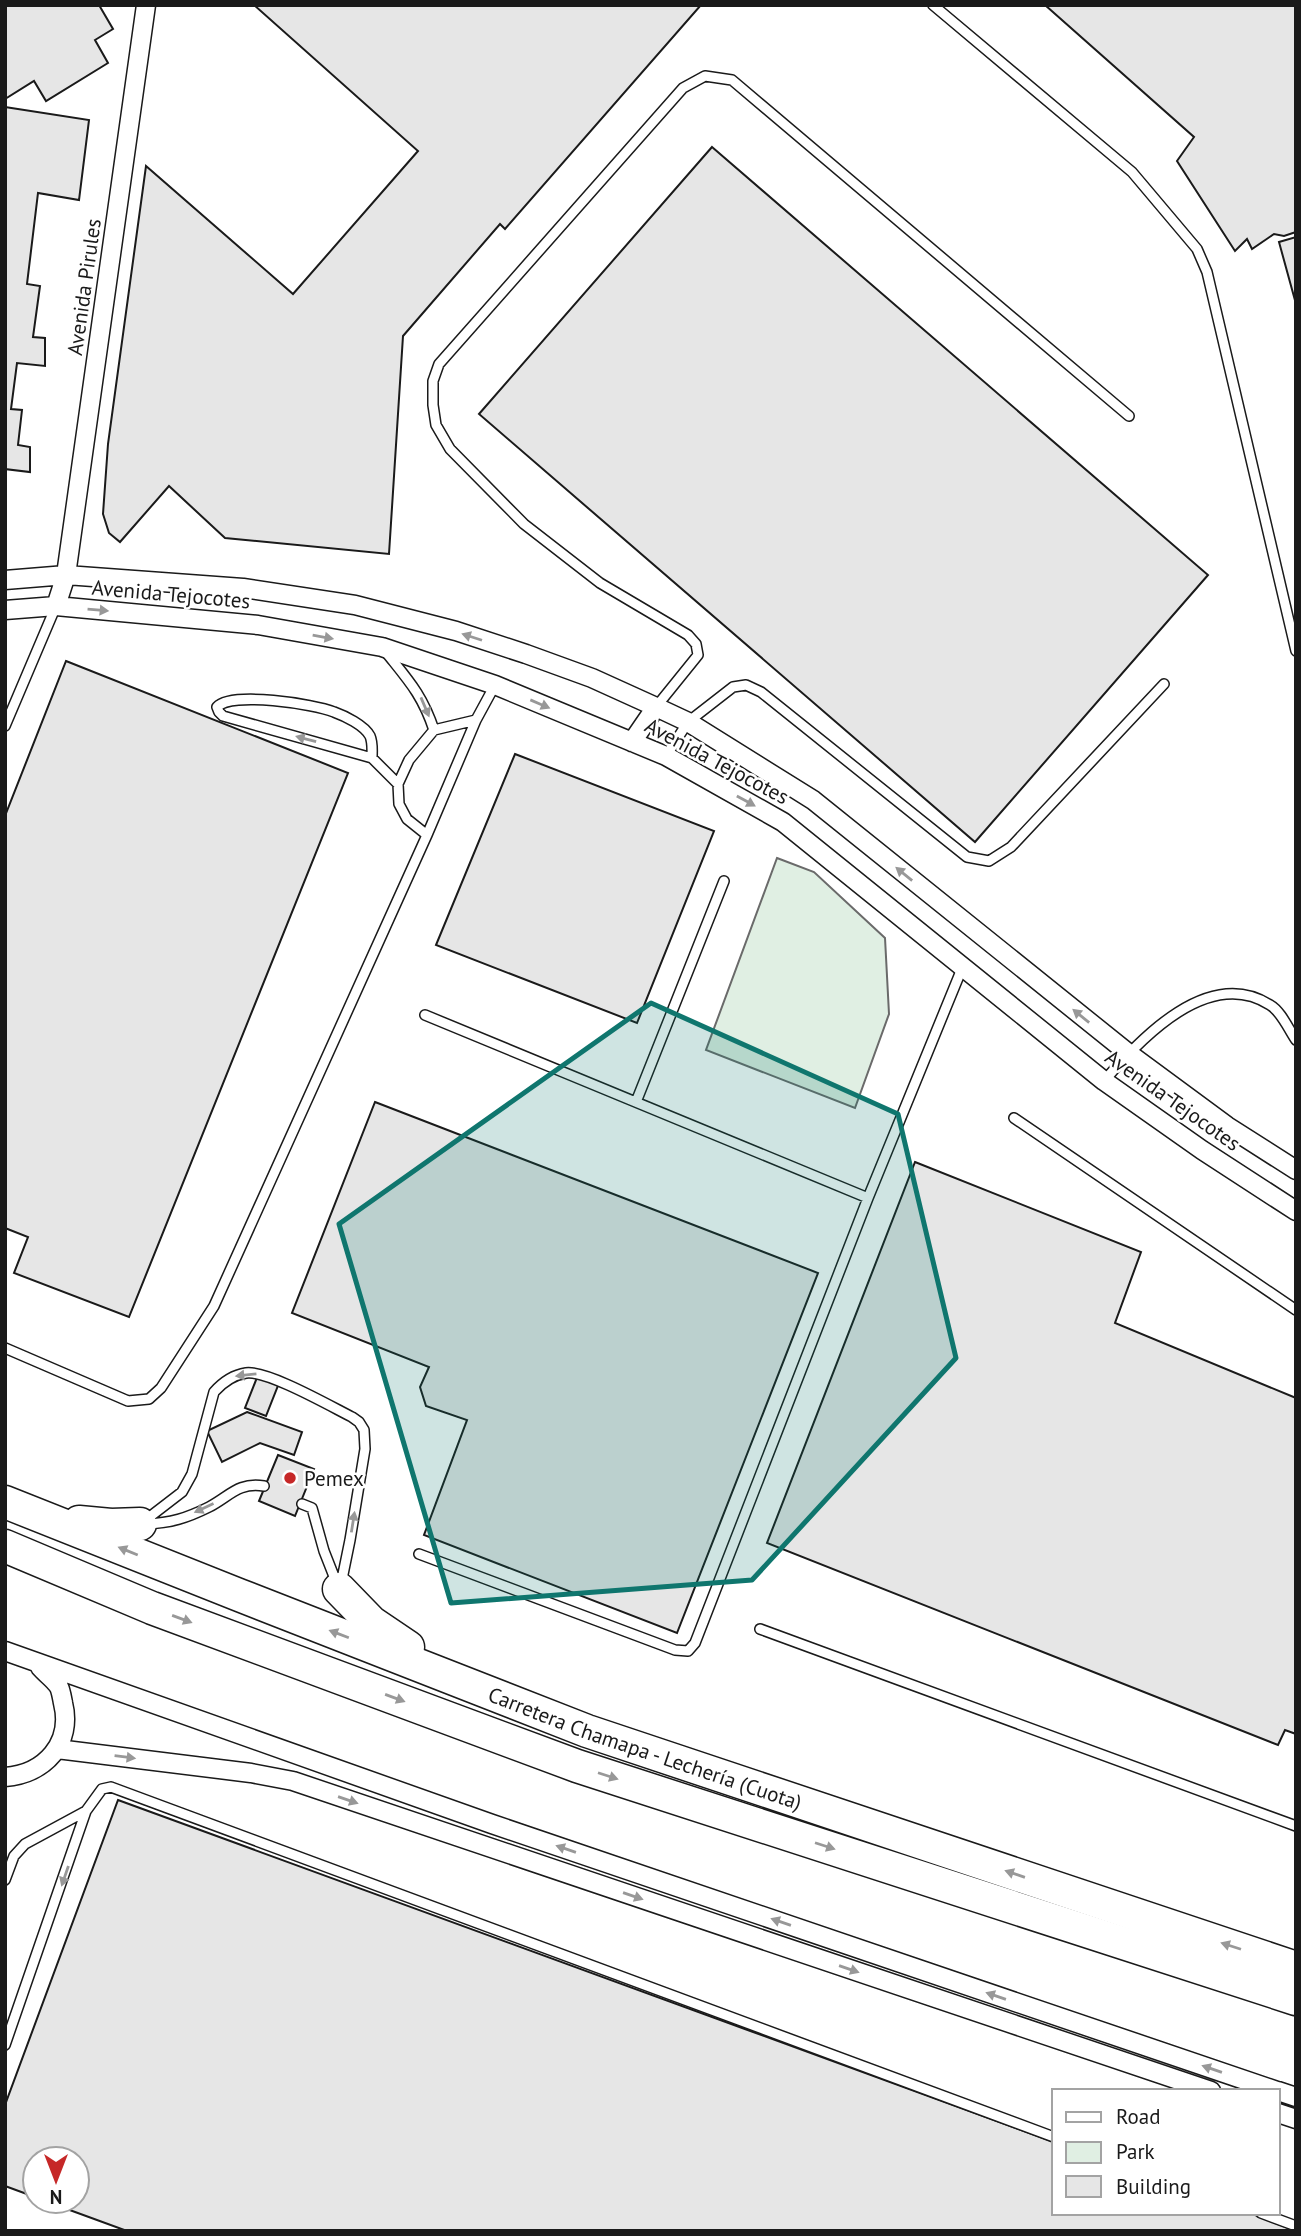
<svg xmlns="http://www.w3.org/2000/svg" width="1301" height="2236" font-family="'PT Sans',sans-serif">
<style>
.green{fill:#e0efe3;stroke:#6a6a6a;stroke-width:2}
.building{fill:#e6e6e6;stroke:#1a1a1a;stroke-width:2}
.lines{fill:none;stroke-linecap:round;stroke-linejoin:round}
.service-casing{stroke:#1a1a1a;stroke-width:12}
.minor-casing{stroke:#1a1a1a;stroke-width:21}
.motorway-casing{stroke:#1a1a1a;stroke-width:35}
.service{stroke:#fff;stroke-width:9}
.minor{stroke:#fff;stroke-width:18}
.motorway{stroke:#fff;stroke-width:32}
.oneway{fill:#989898}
.marked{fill:#0f766e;fill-opacity:0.2;stroke:#0f766e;stroke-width:5;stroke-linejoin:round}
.poi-dot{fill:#c62828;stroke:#fff;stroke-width:2.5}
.labels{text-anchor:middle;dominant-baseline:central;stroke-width:5;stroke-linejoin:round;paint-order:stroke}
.street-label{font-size:21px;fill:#1a1a1a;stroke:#fff}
.poi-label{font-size:21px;fill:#1a1a1a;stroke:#fff;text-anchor:start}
</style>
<rect width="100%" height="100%" fill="#fff"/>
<!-- green -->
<path class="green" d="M777 858 814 872 885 938 889 1014 855 1108 706 1050Z"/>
<!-- building -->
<path class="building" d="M5 5H99L113 29 95 40 108 63 46 101 34 81 5 99Z
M254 5H701L505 229 500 224 403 336 389 554 225 538 169 486 120 542 109 533 103 514 108 444 146 166 293 294 418 151Z
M1045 5H1296V232L1284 236 1274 234 1252 249 1247 239 1235 251 1177 161 1194 137Z
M5 107 89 120 79 200 38 193 27 284 40 286 33 337 45 338V366L17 363 11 409 22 410 18 445 30 447V472L5 469Z
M712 147 1208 575 975 842 479 414Z
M1296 237V304L1279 242Z
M66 661 348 773 129 1317 14 1273 28 1237 5 1228V816Z
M515 754 714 831 637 1023 436 945Z
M375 1102 818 1273 677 1633 424 1535 467 1420 426 1406 420 1387 429 1367 292 1313Z
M915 1162 1141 1252 1115 1323 1296 1398V1734L1285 1730 1278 1745 767 1543Z
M258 1375 279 1383 266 1416 245 1408Z
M247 1412 302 1432 294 1455 260 1443 222 1462 207 1431Z
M278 1455 314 1469 295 1516 259 1501Z
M118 1800 1054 2142V2213H1250L1296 2231H127L45 2201H77V2159H35V2197L5 2186V2105Z"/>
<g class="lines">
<!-- service casing -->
<g class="service-casing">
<path id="service" d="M933 5 1132 172 1197 249 1207 272 1296 651
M385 651C408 680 422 694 434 730
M656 707 698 655 696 644 688 635 600 583 524 524 450 449 436 425 433 405V381L439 364 683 88 705 76 732 80 1129 416
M5 726 56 606
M666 756 688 722 733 687 746 685 761 692 967 857 989 861 1011 847 1164 684
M372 758C372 750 373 743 370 736 364 725 345 716 334 712 314 704 231 691 217 707L219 712 223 716 372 758 398 784
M427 835 407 819 399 804 398 784 409 760 434 730 476 720
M425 1015 868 1198
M1104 1081C1141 1038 1209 966 1270 1005 1281 1011 1289 1030 1296 1040
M636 1102 724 881
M1014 1118 1296 1310
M5 1348 128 1401 149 1399 161 1388 214 1306 427 835 476 720 495 685
M302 1504 312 1508 324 1551 337 1584
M143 1522 182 1492 192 1474 214 1392C222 1383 233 1375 246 1373 267 1370 330 1406 352 1417L359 1422 364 1430 365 1449 350 1540 341 1584
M146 1524C171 1523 187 1518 209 1507 230 1496 238 1482 264 1486
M419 1554 675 1650 688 1651 695 1643 868 1198 963 966
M760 1629 1296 1826
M5 1880 14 1856 25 1844 86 1811
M5 2045 86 1811 102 1789 111 1787 1054 2137
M1261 2213 1296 2226"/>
</g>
<!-- minor casing -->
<g class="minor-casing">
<path id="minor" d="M5 580 66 575 243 588 355 605 456 631 526 654 592 678 656 707 688 722 813 800 1128 1053 1227 1126 1296 1170
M56 606 66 575 146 5
M5 610 56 606 258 625 382 647 495 685 666 756 783 822 1104 1081 1202 1150 1296 1211
M632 742 656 707
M5 1651 492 1824 1277 2091
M57 1749 251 1773 293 1781 1211 2091
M5 1777C45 1774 73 1743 63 1703 62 1698 61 1691 59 1687 55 1680 45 1673 40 1667
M1278 2091 1296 2097
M1278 2113 1296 2119"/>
</g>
<!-- motorway casing -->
<g class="motorway-casing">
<g id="motorway">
<path id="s1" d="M5 1502 239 1595 587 1731 1296 1968"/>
<path d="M79 1522 111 1525 140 1524"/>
<path d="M5 1546 152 1608 577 1766 1296 1999"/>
<path d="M339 1589 371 1622 408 1647"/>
</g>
</g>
<!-- service -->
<use href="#service" class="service"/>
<!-- minor -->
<use href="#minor" class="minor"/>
<!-- motorway -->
<use href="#motorway" class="motorway"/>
</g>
<!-- one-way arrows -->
<defs><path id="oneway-solid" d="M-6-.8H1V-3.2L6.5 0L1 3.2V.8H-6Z" transform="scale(1.75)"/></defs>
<g class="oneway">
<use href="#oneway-solid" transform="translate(98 610) rotate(5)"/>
<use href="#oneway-solid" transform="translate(323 637) rotate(10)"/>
<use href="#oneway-solid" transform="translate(472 637) rotate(-162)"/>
<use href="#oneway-solid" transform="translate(540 704) rotate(23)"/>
<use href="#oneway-solid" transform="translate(425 707) rotate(67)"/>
<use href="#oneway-solid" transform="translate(306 739) rotate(-165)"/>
<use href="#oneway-solid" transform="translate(746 801) rotate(29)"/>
<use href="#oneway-solid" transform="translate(904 874) rotate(-141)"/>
<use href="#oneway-solid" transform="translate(1081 1016) rotate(-141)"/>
<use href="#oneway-solid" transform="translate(246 1375) rotate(174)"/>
<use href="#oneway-solid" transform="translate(204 1508) rotate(155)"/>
<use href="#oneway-solid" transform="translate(353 1522) rotate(-81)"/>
<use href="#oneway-solid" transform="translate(128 1551) rotate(-158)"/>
<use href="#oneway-solid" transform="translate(182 1619) rotate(20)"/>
<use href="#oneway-solid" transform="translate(339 1634) rotate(-159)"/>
<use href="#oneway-solid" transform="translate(395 1698) rotate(20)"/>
<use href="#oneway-solid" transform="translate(125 1757) rotate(7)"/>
<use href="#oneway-solid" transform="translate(608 1776) rotate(18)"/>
<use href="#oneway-solid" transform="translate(348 1800) rotate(19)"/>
<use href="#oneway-solid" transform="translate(825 1846) rotate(18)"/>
<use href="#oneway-solid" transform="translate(566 1849) rotate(-161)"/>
<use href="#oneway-solid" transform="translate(1015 1874) rotate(-161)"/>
<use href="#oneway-solid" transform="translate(65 1876) rotate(109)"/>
<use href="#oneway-solid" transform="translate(633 1896) rotate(19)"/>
<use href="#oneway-solid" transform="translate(781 1922) rotate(-161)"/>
<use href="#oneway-solid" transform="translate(1231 1946) rotate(-162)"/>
<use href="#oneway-solid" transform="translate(849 1969) rotate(19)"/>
<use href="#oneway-solid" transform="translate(996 1996) rotate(-161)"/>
<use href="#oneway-solid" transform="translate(1212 2069) rotate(-161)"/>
</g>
<!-- marked area -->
<path class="marked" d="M651 1003 898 1114 956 1358 752 1580 451 1603 339 1224Z"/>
<!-- markers -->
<circle class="poi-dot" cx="290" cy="1478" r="7"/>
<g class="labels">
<!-- street labels -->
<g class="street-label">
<text transform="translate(84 287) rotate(-82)">Avenida Pirules</text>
<text transform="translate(171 594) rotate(5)">Avenida Tejocotes</text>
<text transform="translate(717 761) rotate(28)">Avenida Tejocotes</text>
<text transform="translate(1173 1100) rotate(35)">Avenida Tejocotes</text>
<text stroke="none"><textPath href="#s1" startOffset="686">Carretera Chamapa - Lechería (Cuota)</textPath></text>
</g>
<!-- poi labels -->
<g class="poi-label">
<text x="304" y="1478">Pemex</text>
</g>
</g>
<!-- border -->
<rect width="1301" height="2236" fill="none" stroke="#1a1a1a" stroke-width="14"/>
<!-- legend -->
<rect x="1052" y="2089" width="228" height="126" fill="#ffffff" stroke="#a3a3a3" stroke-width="2"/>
<rect x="1066" y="2112" width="35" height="10" fill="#ffffff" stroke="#a3a3a3" stroke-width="2"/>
<text x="1116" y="2124" font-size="21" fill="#1a1a1a">Road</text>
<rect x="1066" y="2142" width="35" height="21" fill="#e0efe3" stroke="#a3a3a3" stroke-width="2"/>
<text x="1116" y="2159" font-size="21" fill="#1a1a1a">Park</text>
<rect x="1066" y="2176" width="35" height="21" fill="#e6e6e6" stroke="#a3a3a3" stroke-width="2"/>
<text x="1116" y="2194" font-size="21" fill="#1a1a1a">Building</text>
<!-- north arrow -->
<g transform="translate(56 2180) rotate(180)"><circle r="33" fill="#ffffff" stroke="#a3a3a3" stroke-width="2"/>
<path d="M0-5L12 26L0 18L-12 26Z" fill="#c62828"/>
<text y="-10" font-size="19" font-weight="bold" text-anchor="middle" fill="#1a1a1a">N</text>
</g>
</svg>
